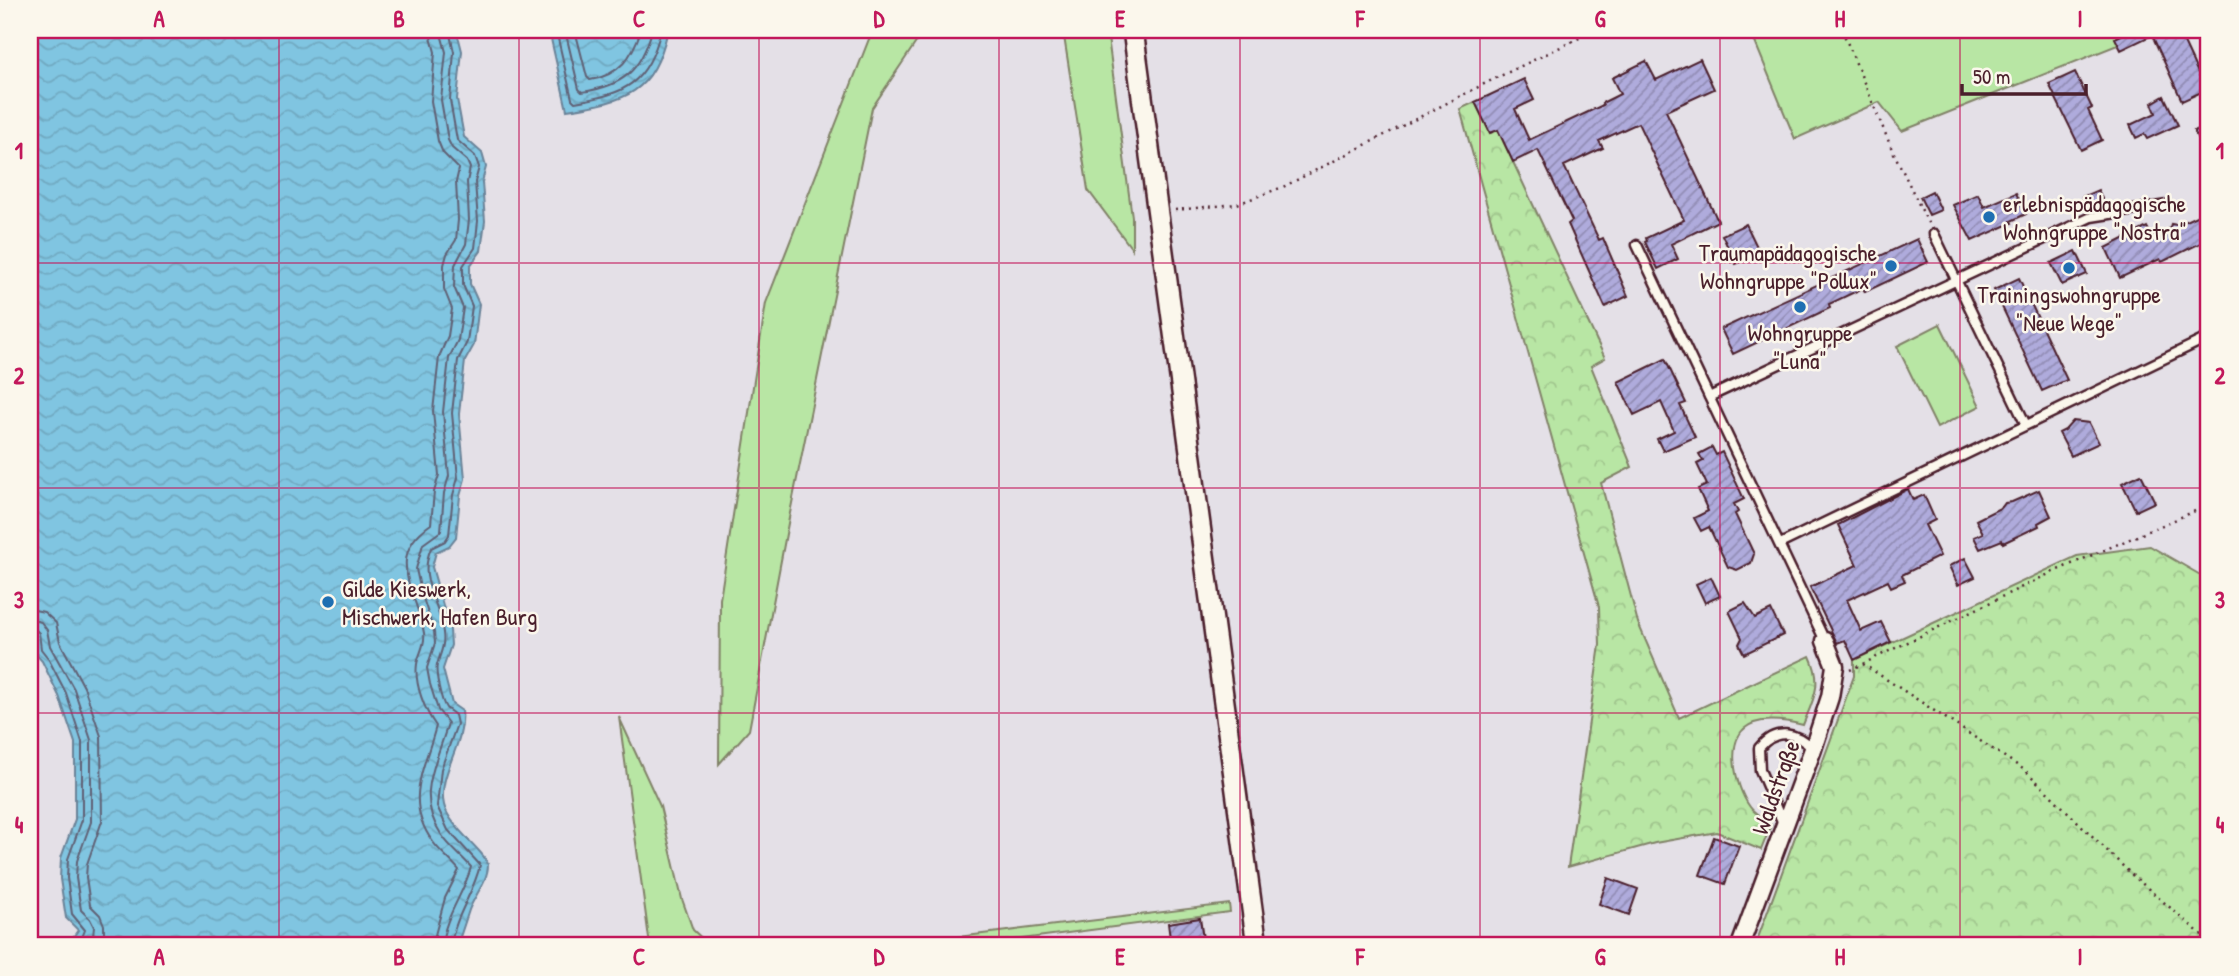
<svg xmlns="http://www.w3.org/2000/svg" width="2239" height="976" font-family="'Patrick Hand',sans-serif">
<style>
.green{fill:#b8e6a4;stroke:#818268;stroke-width:2}
.forest{fill:url(#forest-crowns);stroke:#818268;stroke-width:2}
.water{fill:url(#water-waves);stroke:#6a8398;stroke-width:2}
.lines{fill:none;stroke-linecap:round;stroke-linejoin:round}
.shore{stroke:#606174;stroke-width:2}
.building{fill:url(#building-hatch);stroke:#4a1f2b;stroke-width:2}
.service-casing{stroke:#4a1f2b;stroke-width:13}
.minor-casing{stroke:#4a1f2b;stroke-width:21}
.tertiary-casing{stroke:#4a1f2b;stroke-width:24}
.path{stroke:#4a1f2b;stroke-width:2.5;stroke-dasharray:2 5;stroke-linecap:butt}
.service{stroke:#fbf7ec;stroke-width:8}
.minor{stroke:#fbf7ec;stroke-width:16}
.tertiary{stroke:#fbf7ec;stroke-width:19}
.grid{fill:none;stroke:#c2185b;stroke-width:2;stroke-opacity:0.55}
.poi-dot{fill:#1f6fb2;stroke:#fbf7ec;stroke-width:2.5}
.labels{text-anchor:middle;dominant-baseline:central;stroke-width:5;stroke-linejoin:round;paint-order:stroke}
.poi-label{font-size:24px;fill:#4a1f2b;stroke:#fbf7ec;text-anchor:start}
.street-label{font-size:24px;fill:#4a1f2b;stroke:#fbf7ec}
.neatline{fill:none;stroke:#c2185b;stroke-width:2.5}
.grid-label{font-size:23px;text-anchor:middle;font-weight:bold;fill:#c2185b}
</style>
<defs>
<pattern id="forest-crowns" width="20" height="18" patternUnits="userSpaceOnUse" patternTransform="scale(1.75)"><rect width="20" height="18" fill="#b8e6a4"/><path d="M2 6a3 3 0 1 1 6 0M12 15a3 3 0 1 1 6 0" fill="none" stroke="#a0c58d"/></pattern>
<pattern id="water-waves" width="16" height="10" patternUnits="userSpaceOnUse" patternTransform="scale(1.75)"><rect width="16" height="10" fill="#80c5e1"/><path d="M0 5q4-4 8 0t8 0" fill="none" stroke="#70a9c1"/></pattern>
<pattern id="building-hatch" width="6" height="6" patternUnits="userSpaceOnUse" patternTransform="scale(1.75)"><rect width="6" height="6" fill="#afabdc"/><path d="M-1 1l2-2M0 6l6-6M5 7l2-2" fill="none" stroke="#908bb3"/></pattern>
</defs>
<rect width="100%" height="100%" fill="#e4e0e7"/>
<filter id="ink" filterUnits="userSpaceOnUse"><feTurbulence type="fractalNoise" baseFrequency=".0143" numOctaves="2"/><feDisplacementMap in="SourceGraphic" scale="14" xChannelSelector="R" yChannelSelector="G"/><feConvolveMatrix kernelMatrix="1 2 1 2 8 2 1 2 1" color-interpolation-filters="sRGB"/></filter>
<g filter="url(#ink)">
<!-- green -->
<path class="green" d="M877 30H938L921 35 872 108 789 518 749 730 719 764 720 599 766 303 869 39Z
M1063 30H1107L1132 217V249L1088 190Z
M1750 30H2155L1902 131 1879 102 1795 139Z
M1940 324 1980 406 1937 428 1897 346Z
M619 717 660 806 682 899 693 930 710 946H650Z
M1229 904 1230 912 967 946H883Z"/>
<!-- forest -->
<path class="forest" d="M1475 102 1490 133 1498 130 1605 358 1591 366 1632 467 1601 483 1638 623 1679 718 1810 656C1823 684 1814 698 1803 725 1787 721 1770 718 1754 723 1722 734 1735 787 1750 807 1755 814 1765 819 1771 825L1761 850 1717 832 1655 843 1568 867 1600 645 1599 607 1460 109Z
M2150 546 2209 580V946H1755L1854 676V660L2077 556Z"/>
<!-- water -->
<path class="water" d="M30 30H454L459 39 462 51 457 99 464 137 482 153 486 167 482 182 485 221 481 251 470 266V284L479 304 474 345 465 361 459 414 465 479 460 496 456 537 449 546 436 552 432 567 450 630 451 645 443 669 452 704 462 711C466 743 437 775 444 805 449 827 487 853 488 865 488 881 474 896 469 910 465 922 461 934 457 946H69V943L78 930 66 918 60 879 61 858 75 819V743L59 696 42 661 34 652 30 589Z
M549 30H668C653 94 627 101 567 110Z"/>
<g class="lines">
<!-- shore -->
<path class="shore" d="M429 30 435 52 431 101 438 141 443 153 459 169 456 182 458 220 456 240 447 254 444 265V289L452 309 448 336 439 357 433 411 439 475 434 492 431 524C383 557 417 591 424 633 426 644 419 653 417 664 414 684 425 711 436 726 425 768 403 801 433 842 440 852 451 860 459 870L445 898 432 946
M440 30 446 52 441 100 448 140 452 148 467 161 470 168 467 182 469 220 466 244 455 265 454 287 463 308 458 340 449 358 443 412 449 476 444 493 441 531 423 544 416 569 421 592 434 632 435 643 427 668 430 684 438 710 448 723C437 763 415 795 441 834 449 847 462 856 471 867 464 894 444 917 442 946
M449 30 454 52 450 100 457 140 475 156 479 167 475 182 478 221 475 248 463 266V285L472 306 467 342 458 360 452 413 458 478 453 495 449 535 445 541 431 548C417 581 440 600 443 633 445 645 440 654 437 665 435 673 441 701 446 708 447 709 454 714 455 715L457 724 441 769 437 806 448 830 480 865C474 893 454 917 451 946
M556 30 572 99 575 102C626 94 648 83 661 30
M565 30 579 89 582 92C623 86 641 71 652 30
M575 30 587 77 590 80C620 75 632 57 641 30
M30 609 44 612 56 623 60 642 84 687 101 736 102 821 87 864 86 877 90 905 100 915 104 925V937L100 946
M30 619 41 622 47 630 50 646 74 689 91 740V822L77 861 76 878 81 910 90 919 94 927 93 936 88 946
M30 628 35 629 39 633 41 649 48 658 66 693 82 742V820L68 859 67 878 72 914 85 930 81 940 76 946"/>
</g>
<!-- building -->
<path class="building" d="M2132 30H2178L2206 90 2182 101 2152 35 2121 50 2115 38Z
M1700 59 1714 89 1666 111 1718 221 1671 244 1678 259 1658 269 1645 242 1647 241 1646 238 1684 220 1638 123 1599 141 1603 148 1564 166 1599 240 1603 238 1628 296 1605 307 1568 224 1572 221 1538 150 1513 162 1498 130 1490 133 1475 102 1524 79 1534 100 1515 109 1529 140 1603 105 1602 103 1620 94 1612 78 1646 61 1656 80Z
M2075 72 2092 108 2088 110 2102 140 2081 150 2049 84Z
M2164 96 2178 125 2147 139 2144 134 2136 138 2130 125 2156 113 2152 103Z
M2209 124V162L2194 131Z
M2098 190 2103 201 2099 203 2101 209 2089 211 2082 197Z
M1932 191 1941 210 1929 215 1920 197Z
M2016 193 2026 214 2011 221 2012 223 1972 241 1953 205 1978 194 1984 207Z
M2209 210V239L2162 262 2160 259 2120 278 2106 248 2147 227 2152 237 2169 230 2171 224 2177 225Z
M1746 224 1760 253 1736 264 1722 235Z
M1917 239 1928 262 1865 292 1863 288 1829 304 1830 308 1733 354 1721 329Z
M2076 251 2087 274 2062 285 2051 263Z
M2019 278 2067 380 2042 391 1994 290Z
M1665 359 1686 403 1680 405 1695 437 1663 451 1657 439 1674 431 1661 402 1634 415 1618 382Z
M2073 421 2089 423 2099 443 2071 456 2059 433 2065 430Z
M1712 447 1716 455 1722 452 1744 499 1734 504 1738 512 1735 514 1754 554 1751 563 1737 570 1728 567 1709 527 1701 531 1694 518 1708 511 1698 489 1707 485 1697 464 1703 461 1699 454Z
M2141 474 2155 502 2136 511 2122 483Z
M1908 489 1913 500 1924 495 1935 520 1925 525 1940 556 1902 575 1905 581 1891 587 1888 581 1847 600 1861 631 1881 622 1891 642 1854 660 1845 640 1837 643 1810 587 1857 565 1838 525Z
M2039 490 2051 516 2038 523 2039 526 2003 543 2002 540 1980 549 1974 537 1983 533 1976 520 2002 507 2005 503 2012 502Z
M1965 558 1975 577 1958 585 1949 566Z
M1711 577 1720 596 1705 603 1696 584Z
M1745 603 1755 618 1771 610 1783 635 1744 654 1739 644 1742 638 1729 611Z
M1714 837 1739 846 1725 884 1700 875Z
M1608 878 1638 889 1629 915 1599 904Z
M1200 918 1204 946H1171L1168 923Z"/>
<g class="lines">
<!-- service casing -->
<g class="service-casing">
<path id="service" d="M1934 234 2026 425
M1637 245 1825 641
M1709 397 2091 217 2167 205
M1780 544 2209 337
M1784 826 1760 770 1759 748C1776 727 1796 732 1813 749"/>
</g>
<!-- minor casing -->
<g class="minor-casing">
<path id="minor" d="M1740 946 1813 749 1830 697 1835 666 1825 641"/>
</g>
<!-- tertiary casing -->
<g class="tertiary-casing">
<path id="tertiary" d="M1133 30 1257 946"/>
</g>
<!-- path -->
<path class="path" d="M1842 30 1891 147 1929 225
M1175 210 1237 204 1283 187 1492 80 1596 30
M1863 664 2026 771 2131 874 2209 941
M1850 670 2053 572 2209 505"/>
<!-- service -->
<use href="#service" class="service"/>
<!-- minor -->
<use href="#minor" class="minor"/>
<!-- tertiary -->
<use href="#tertiary" class="tertiary"/>
</g>
</g>
<!-- grid -->
<path class="grid" d="M279 30V946M519 30V946M759 30V946M999 30V946M1240 30V946M1480 30V946M1720 30V946M1960 30V946M30 263H2209M30 488H2209M30 713H2209"/>
<!-- markers -->
<g class="poi-dot">
<circle cx="1989" cy="217" r="7"/>
<circle cx="1891" cy="266" r="7"/>
<circle cx="2069" cy="268" r="7"/>
<circle cx="1800" cy="307" r="7"/>
<circle cx="328" cy="602" r="7"/>
</g>
<g class="labels">
<!-- poi labels -->
<g class="poi-label">
<text x="2003" y="203">erlebnispädagogische<tspan x="2003" dy="28">Wohngruppe "Nostra"</tspan></text>
<text x="1877" y="252" text-anchor="end">Traumapädagogische<tspan x="1877" dy="28">Wohngruppe "Pollux"</tspan></text>
<text x="2069" y="294" text-anchor="middle">Trainingswohngruppe<tspan x="2069" dy="28">"Neue Wege"</tspan></text>
<text x="1800" y="332" text-anchor="middle">Wohngruppe<tspan x="1800" dy="28">"Luna"</tspan></text>
<text x="342" y="588">Gilde Kieswerk,<tspan x="342" dy="28">Mischwerk, Hafen Burg</tspan></text>
</g>
<!-- street labels -->
<g class="street-label">
<text transform="translate(1775 787) rotate(-70)">Waldstraße</text>
</g>
</g>
<!-- margin -->
<rect width="2239" height="976" fill="none" stroke="#fbf7ec" stroke-width="77"/>
<!-- scale -->
<path d="M1962 84v10h124v-10" fill="none" stroke="#4a1f2b" stroke-width="3.5"/>
<text x="1973" y="84" font-size="21" fill="#4a1f2b" stroke="#fbf7ec" stroke-width="5" paint-order="stroke">50 m</text>
<rect x="38" y="38" width="2162" height="899" class="neatline"/>
<g class="grid-label">
<text x="159" y="27">A</text>
<text x="399" y="27">B</text>
<text x="639" y="27">C</text>
<text x="879" y="27">D</text>
<text x="1120" y="27">E</text>
<text x="1360" y="27">F</text>
<text x="1600" y="27">G</text>
<text x="1840" y="27">H</text>
<text x="2080" y="27">I</text>
<text x="19" y="159">1</text>
<text x="2220" y="159">1</text>
<text x="19" y="384">2</text>
<text x="2220" y="384">2</text>
<text x="19" y="608">3</text>
<text x="2220" y="608">3</text>
<text x="19" y="833">4</text>
<text x="2220" y="833">4</text>
<text x="159" y="965">A</text>
<text x="399" y="965">B</text>
<text x="639" y="965">C</text>
<text x="879" y="965">D</text>
<text x="1120" y="965">E</text>
<text x="1360" y="965">F</text>
<text x="1600" y="965">G</text>
<text x="1840" y="965">H</text>
<text x="2080" y="965">I</text>
</g>
</svg>
